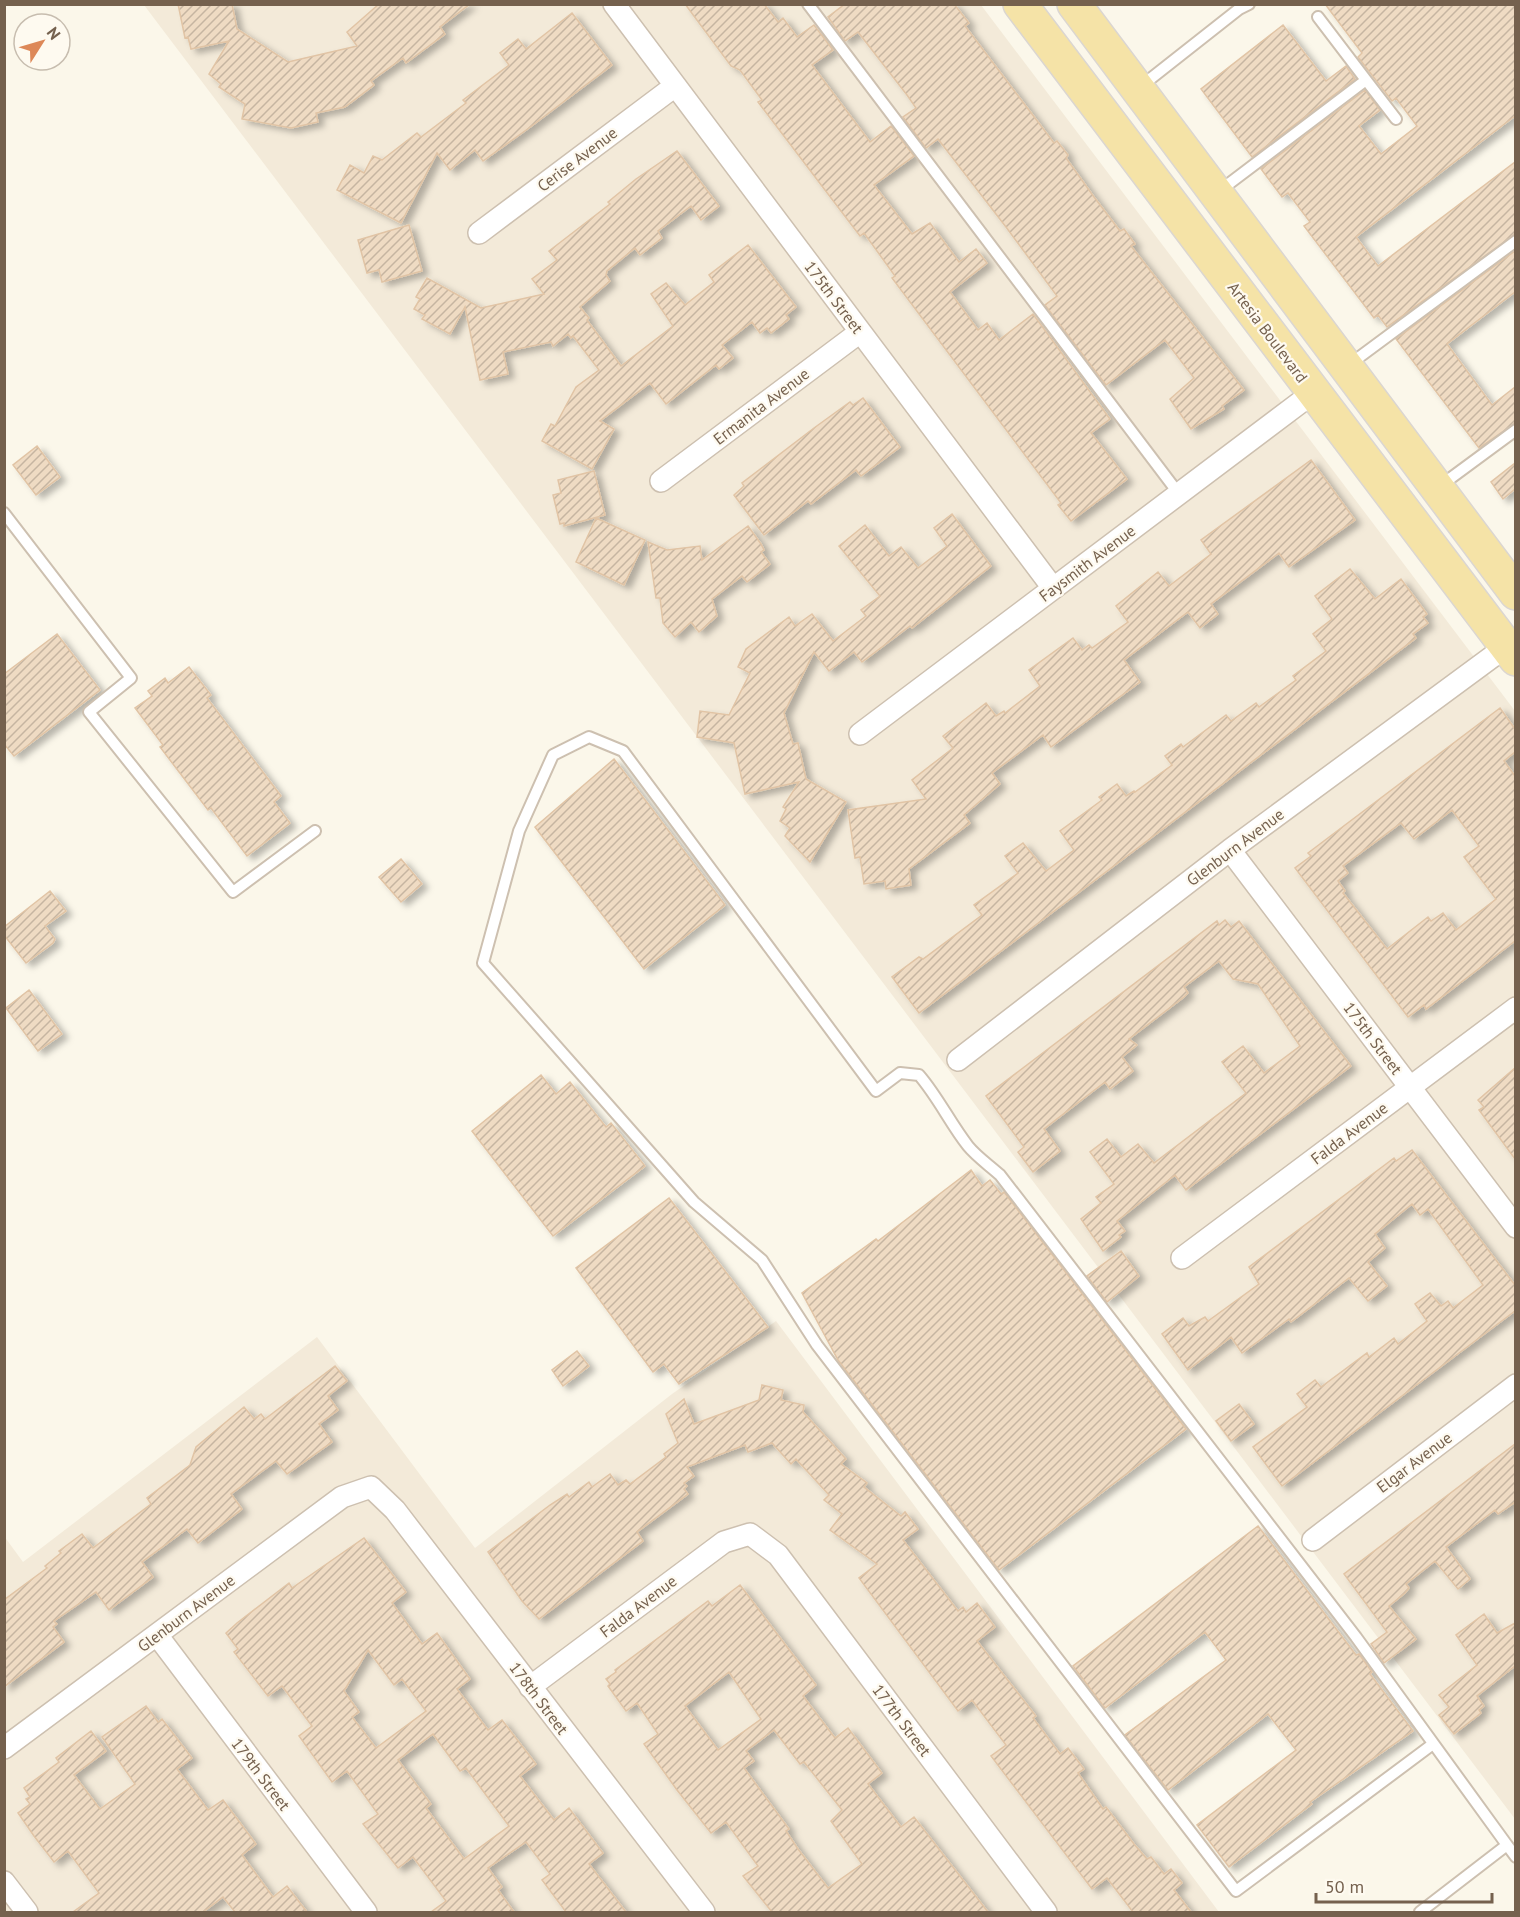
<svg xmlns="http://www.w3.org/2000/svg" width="1520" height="1917" font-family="'PT Sans',sans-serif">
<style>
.residential{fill:#f3ead9}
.building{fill:url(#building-hatch);stroke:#e1c4a5;stroke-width:1.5;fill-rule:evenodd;filter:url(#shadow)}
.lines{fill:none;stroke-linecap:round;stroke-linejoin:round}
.lane-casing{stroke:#cdc0b0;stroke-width:14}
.street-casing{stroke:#cdc0b0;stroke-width:24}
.primary-casing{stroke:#dbd6d1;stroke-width:36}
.lane{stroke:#fff;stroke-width:10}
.street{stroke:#fff;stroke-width:21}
.primary{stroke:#f5e3a7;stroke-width:33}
.labels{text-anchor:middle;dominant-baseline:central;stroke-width:4.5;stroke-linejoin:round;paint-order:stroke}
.street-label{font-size:16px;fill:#75614e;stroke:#fefaf0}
</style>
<defs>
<pattern id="building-hatch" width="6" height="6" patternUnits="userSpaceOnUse" patternTransform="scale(1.5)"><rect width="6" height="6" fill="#efdbc3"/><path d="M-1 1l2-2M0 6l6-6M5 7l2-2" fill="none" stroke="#c6b5a1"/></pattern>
<filter id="shadow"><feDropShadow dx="6" dy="4" stdDeviation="3" flood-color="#0004"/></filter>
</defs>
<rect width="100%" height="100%" fill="#fbf7ea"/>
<!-- residential -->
<path class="residential" d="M144 5H981L1515 711V1819Z
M776 1321 1219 1912H5L4 1536 23 1562 317 1337 475 1548 672 1394Z"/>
<!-- building -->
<path class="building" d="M178 4H232L237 29 288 62 357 46 347 32 379 4H470L440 27 445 34 406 63 403 58 371 81 374 85 345 107 316 113 318 122 291 128 242 119 245 104 219 87 221 84 209 74 229 41 191 49 188 37 185 38Z
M685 4H764L778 22 783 18 797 37 814 25 833 50 812 65 870 142 891 126 914 156 874 185 912 234 930 223 959 262 976 249 987 263 950 292 978 330 987 323 999 340 1033 314 1110 419 1091 433 1127 479 1071 521 1058 505 1061 503 892 278 895 276 864 233 860 236 844 215 758 102 762 100 740 70 731 66Z
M845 4H954L969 23 965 26 1054 143 1057 141 1068 155 1066 158 1094 197 1120 231 1124 229 1135 244 1131 246 1244 390 1222 406 1224 409 1191 429 1170 399 1194 378 1165 340 1106 385 1045 305 1057 296 1006 227 938 139 926 148 903 117 916 108 907 95 858 32 845 41 828 17Z
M1325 4H1515V116L1356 237 1378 266 1515 162V234L1387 327 1378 315 1374 318 1304 226 1310 222 1288 193 1282 197 1261 169 1365 90 1380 110 1359 126 1381 154 1417 126 1396 98 1392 101 1358 57 1362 53Z
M572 13 612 65 529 128 483 161 475 150 450 170 437 153 401 223 337 190 350 165 364 173 373 156 382 160 417 133 421 137 466 103 463 100 509 65 500 53 518 39 526 49Z
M1283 25 1326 81 1346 66 1355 79 1252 157 1201 89Z
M677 151 719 206 701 220 691 206 658 231 662 238 640 255 635 248 607 271 606 275 610 281 580 307 589 318 587 320 621 366 673 326 651 294 666 283 685 305 714 282 709 275 748 245 796 307 786 315 789 319 771 333 767 328 760 333 752 322 722 345 733 358 719 369 716 365 666 404 650 383 600 421 614 429 592 469 542 441 551 424 555 426 576 387 599 370 573 336 571 338 568 334 553 346 551 342 503 352 508 374 480 380 465 307 450 334 422 319 425 315 414 309 420 299 416 297 427 278 481 308 544 294 532 279 557 260 549 251 610 204 608 202 636 179Z
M409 225 422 271 382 282 379 270 367 273 358 240Z
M1515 251V292L1447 344 1492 405 1515 387V423L1479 448 1396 339Z
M863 398 900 447 861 476 856 470 811 504 808 501 764 535 734 495 744 486 742 483 814 428 850 402 853 405Z
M37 446 60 477 36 495 13 465Z
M1311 460 1355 520 1289 567 1279 553 1211 604 1218 614 1200 628 1188 612 1124 660 1140 682 1051 747 1043 735 992 773 1000 784 964 815 970 823 909 869 911 885 886 889 885 881 864 884 860 857 855 858 848 810 926 799 912 780 953 748 943 736 986 703 996 716 1004 711 1005 713 1040 686 1029 670 1073 638 1082 650 1089 645 1092 648 1128 622 1116 606 1158 572 1169 586 1211 554 1201 540Z
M1515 463V489L1503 499 1491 482Z
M594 471 605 515 564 526V523L560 524 553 495 561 493 558 480Z
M952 514 991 566 912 628 910 626 862 662 854 652 829 671 814 652 784 713 793 744 798 743 806 779 846 802 810 862 785 836 790 828 780 821 786 809 783 807 799 782 745 794 734 743 697 737 700 711 729 715 750 673 738 667 746 649 789 617 795 626 812 614 833 641 866 616 861 610 880 596 839 546 865 525 889 556 901 547 918 568 947 546 934 528Z
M596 518 645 540 624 585 576 562Z
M748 526 761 544 764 550 761 552 770 564 747 582 742 576 712 599 717 616 699 632 691 622 675 637 663 623 660 598H656L648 542 667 550 700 546 702 560Z
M1350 569 1375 599 1401 579 1427 614 1423 617 1428 623 1413 634 1416 638 919 1013 892 977 919 957 923 959 982 915 974 905 1018 873 1005 856 1023 843 1046 871 1074 850 1060 831 1102 800 1099 797 1117 784 1126 796 1134 791 1135 792 1172 765 1165 756 1181 744 1183 747 1226 715 1231 721 1256 703 1259 707 1296 680 1293 676 1326 651 1313 634 1332 619 1315 596Z
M57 634 100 690 14 756 4 744V674Z
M189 667 211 695 207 698 281 796 274 802 290 823 247 856 211 808 208 810 160 747 163 745 135 708 152 696 148 691 165 678 168 683Z
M1500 708 1515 729V752L1504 761 1515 776V941L1426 1009 1424 1005 1408 1017 1295 868 1311 856 1308 853ZM1452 810 1479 846 1464 857 1496 899 1456 930 1443 913 1431 921 1428 917 1387 949 1343 893 1345 891 1338 881 1348 873 1343 866 1401 823 1414 839Z
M614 759 725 905 644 969 535 827Z
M401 859 422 884 401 902 379 877Z
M50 891 66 911 45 926 55 939 53 943 26 963 4 935V927Z
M1225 920 1231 927 1239 921 1351 1066 1186 1190 1175 1175 1117 1221 1125 1231 1119 1235 1121 1237 1103 1251 1081 1219 1101 1203 1096 1197 1114 1184 1090 1152 1107 1139 1121 1157 1138 1144 1154 1163 1246 1093 1222 1062 1243 1046 1264 1073 1300 1046 1258 984 1233 979 1219 961 1184 987 1188 993 1184 997 1129 1039 1137 1045 1122 1057 1133 1071 1110 1089 1105 1082 1044 1129 1060 1151 1033 1172 1018 1152 1024 1147 986 1096 1217 921 1219 925Z
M29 990 62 1034 38 1051 6 1008Z
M1515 1068V1159L1479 1110 1484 1107 1478 1100Z
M541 1075 556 1094 570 1082 606 1127 611 1123 645 1166 553 1236 472 1131Z
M1412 1150 1515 1285V1311L1282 1486 1253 1447 1307 1407 1297 1394 1315 1380 1321 1387 1367 1353 1369 1357 1394 1338 1398 1344 1427 1321 1415 1304 1430 1293 1441 1306 1448 1301 1453 1308 1483 1285 1428 1209 1420 1215 1412 1204 1375 1234 1385 1248 1368 1262 1387 1286 1368 1301 1349 1278 1291 1322 1289 1319 1242 1353 1231 1337 1188 1370 1162 1334 1183 1318 1189 1326 1205 1317 1208 1321 1259 1284 1249 1267 1394 1158 1396 1161Z
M971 1170 982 1186 990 1180 1001 1194 1004 1192 1186 1429 999 1570 838 1360 802 1293 876 1239 878 1241Z
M669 1198 768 1327 679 1384 664 1364 653 1372 576 1268Z
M1121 1251 1139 1276 1107 1302 1087 1276Z
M577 1351 589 1366 563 1386 552 1370Z
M335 1366 347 1381 328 1396 338 1410 319 1424 332 1442 287 1474 276 1461 231 1494 242 1509 198 1543 187 1529 142 1562 153 1577 109 1610 96 1592 54 1621 57 1624 53 1627 64 1642 4 1687V1600L47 1568 45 1566 61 1553 59 1551 82 1534 93 1548 151 1504 147 1498 190 1465 196 1447 244 1407 254 1419 261 1414 265 1419Z
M762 1385 783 1390 781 1400 804 1405 803 1412 846 1459 841 1464 867 1483 864 1487 901 1516 905 1512 918 1529 903 1540 958 1611 963 1607 966 1612 977 1603 995 1627 977 1641 1036 1716 1033 1718 1060 1754 1068 1748 1084 1769 1078 1773 1103 1809 1106 1807 1134 1844 1147 1859 1151 1857 1164 1874 1171 1869 1182 1883 1174 1890 1191 1912H1133L1107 1878 1092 1889 991 1756 1006 1745 972 1700 958 1711 859 1578 877 1564 830 1530 842 1514 824 1500 829 1495 796 1459 791 1464 772 1443 748 1452 745 1445 687 1467 694 1476 684 1483 687 1486 684 1489 688 1494 637 1532 643 1541 539 1619 522 1601 488 1552 550 1505 567 1494 569 1497 589 1482 592 1487 610 1474 618 1485 626 1480 630 1484 666 1457 664 1454 678 1443 666 1414 684 1399 694 1424 759 1400Z
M1239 1404 1254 1424 1231 1441 1216 1421Z
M1515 1444V1502L1498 1514 1495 1510 1446 1547 1470 1579 1458 1589 1435 1561 1406 1584 1409 1588 1405 1593 1389 1606 1416 1639 1384 1663 1371 1644 1387 1632 1344 1574Z
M1258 1526 1356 1655 1359 1654 1372 1672 1370 1674 1413 1731 1310 1802 1312 1804 1229 1867 1197 1825 1296 1750 1268 1714 1168 1790 1125 1735 1226 1660 1205 1632 1105 1708 1073 1666Z
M364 1538 406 1592 392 1603 422 1644 437 1633 470 1679 457 1689 488 1730 502 1720 536 1764 520 1776 554 1820 569 1808 603 1853 589 1864 626 1912H566L542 1880 550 1874 526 1842 488 1868 502 1887 498 1890 514 1912H431L446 1901 413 1857 398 1868 363 1824 378 1814 347 1771 332 1782 299 1736 312 1726 282 1686 268 1696 234 1652 238 1649 226 1633 237 1623 289 1583 292 1588ZM368 1650 394 1685 402 1679 426 1711 376 1748 352 1717 359 1712 344 1691ZM433 1734 460 1771 466 1768 509 1826 464 1859 426 1808 431 1804 398 1760Z
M740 1585 816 1685 803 1696 835 1738 848 1728 882 1773 868 1784 901 1827 914 1817 988 1912H772L743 1876 758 1866 726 1822 711 1833 677 1790 644 1744 658 1734 637 1703 626 1711 608 1686 610 1684 606 1679 616 1672 615 1670 708 1601 712 1606ZM729 1672 761 1719 718 1750 685 1706ZM774 1730 800 1764 804 1762 842 1810 831 1821 862 1864 828 1888 798 1849 786 1831 789 1829 744 1768 754 1761 746 1751Z
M1484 1614 1497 1633 1515 1623V1666L1477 1696 1484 1706 1479 1710 1481 1713 1454 1734 1439 1715 1449 1707 1439 1695 1477 1665 1456 1635Z
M146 1706 158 1722 162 1719 192 1758 177 1769 208 1810 223 1800 256 1844 242 1855 273 1897 287 1886 307 1912H235L223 1897 203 1912H73L99 1893 68 1851 54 1862 34 1836 18 1813 30 1804 26 1799 30 1797 24 1788 59 1762 56 1758 91 1731 106 1751 74 1775 100 1809 135 1784 102 1737Z"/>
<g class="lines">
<!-- lane casing -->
<g class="lane-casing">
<path id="lane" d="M808 4 1179 494
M1318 17 1366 80
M1140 87 1239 9 1249 4
M1218 192 1366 80 1396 119
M1350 364 1516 241
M1440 486 1516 430
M4 513 131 678 89 712 233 892 315 831
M1433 1744 1236 1891 817 1345 762 1260 694 1202 483 963 519 831 553 755 589 737 623 751 876 1091 900 1073 919 1075C938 1097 950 1123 968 1146 977 1157 989 1165 1000 1175L1356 1637 1507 1845
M1420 1912 1507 1845 1516 1857"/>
</g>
<!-- street casing -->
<g class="street-casing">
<path id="street" d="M614 4 1053 588
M479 233 675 86
M661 481 860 332
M860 734 1314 392
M1230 850 1516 1227
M958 1060 1230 850 1515 640
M1182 1258 1516 1008
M1313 1540 1516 1385
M157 1635 366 1912
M530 1687 724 1542 750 1534 778 1555 1046 1912
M4 1748 342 1497 371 1487 395 1510 704 1912
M4 1882 27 1912"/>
</g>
<!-- primary casing -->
<g class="primary-casing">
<path id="primary" d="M1020 4 1516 659
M1074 4 1516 593"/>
</g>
<!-- lane -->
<use href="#lane" class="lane"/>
<!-- street -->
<use href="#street" class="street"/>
<!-- primary -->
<use href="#primary" class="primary"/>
</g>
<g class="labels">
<!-- street labels -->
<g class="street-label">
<text transform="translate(577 159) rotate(-37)">Cerise Avenue</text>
<text transform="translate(834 297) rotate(53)">175th Street</text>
<text transform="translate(1268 332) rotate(53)">Artesia Boulevard</text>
<text transform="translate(761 406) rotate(-37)">Ermanita Avenue</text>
<text transform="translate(1087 563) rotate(-37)">Faysmith Avenue</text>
<text transform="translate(1235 847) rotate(-37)">Glenburn Avenue</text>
<text transform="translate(1373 1038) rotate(53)">175th Street</text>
<text transform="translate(1349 1133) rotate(-37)">Falda Avenue</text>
<text transform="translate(1414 1462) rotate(-37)">Elgar Avenue</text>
<text transform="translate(638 1606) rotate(-37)">Falda Avenue</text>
<text transform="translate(186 1613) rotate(-37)">Glenburn Avenue</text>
<text transform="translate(539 1698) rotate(53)">178th Street</text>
<text transform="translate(902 1720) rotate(53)">177th Street</text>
<text transform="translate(261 1774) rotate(53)">179th Street</text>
</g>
</g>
<!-- border -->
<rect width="1520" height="1917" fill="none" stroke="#75614e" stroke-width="12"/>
<!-- north arrow -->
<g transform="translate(42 42) rotate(53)"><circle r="28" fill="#fefaf0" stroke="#c7bdaf" stroke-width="1.5"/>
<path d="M0-4.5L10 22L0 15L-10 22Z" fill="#dd8858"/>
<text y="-9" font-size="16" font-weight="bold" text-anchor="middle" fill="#75614e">N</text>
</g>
<!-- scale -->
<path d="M1316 1893v9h176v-9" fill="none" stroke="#75614e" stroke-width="3"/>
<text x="1325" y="1893" font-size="18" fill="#75614e" stroke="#fefaf0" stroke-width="4.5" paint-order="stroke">50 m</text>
</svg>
